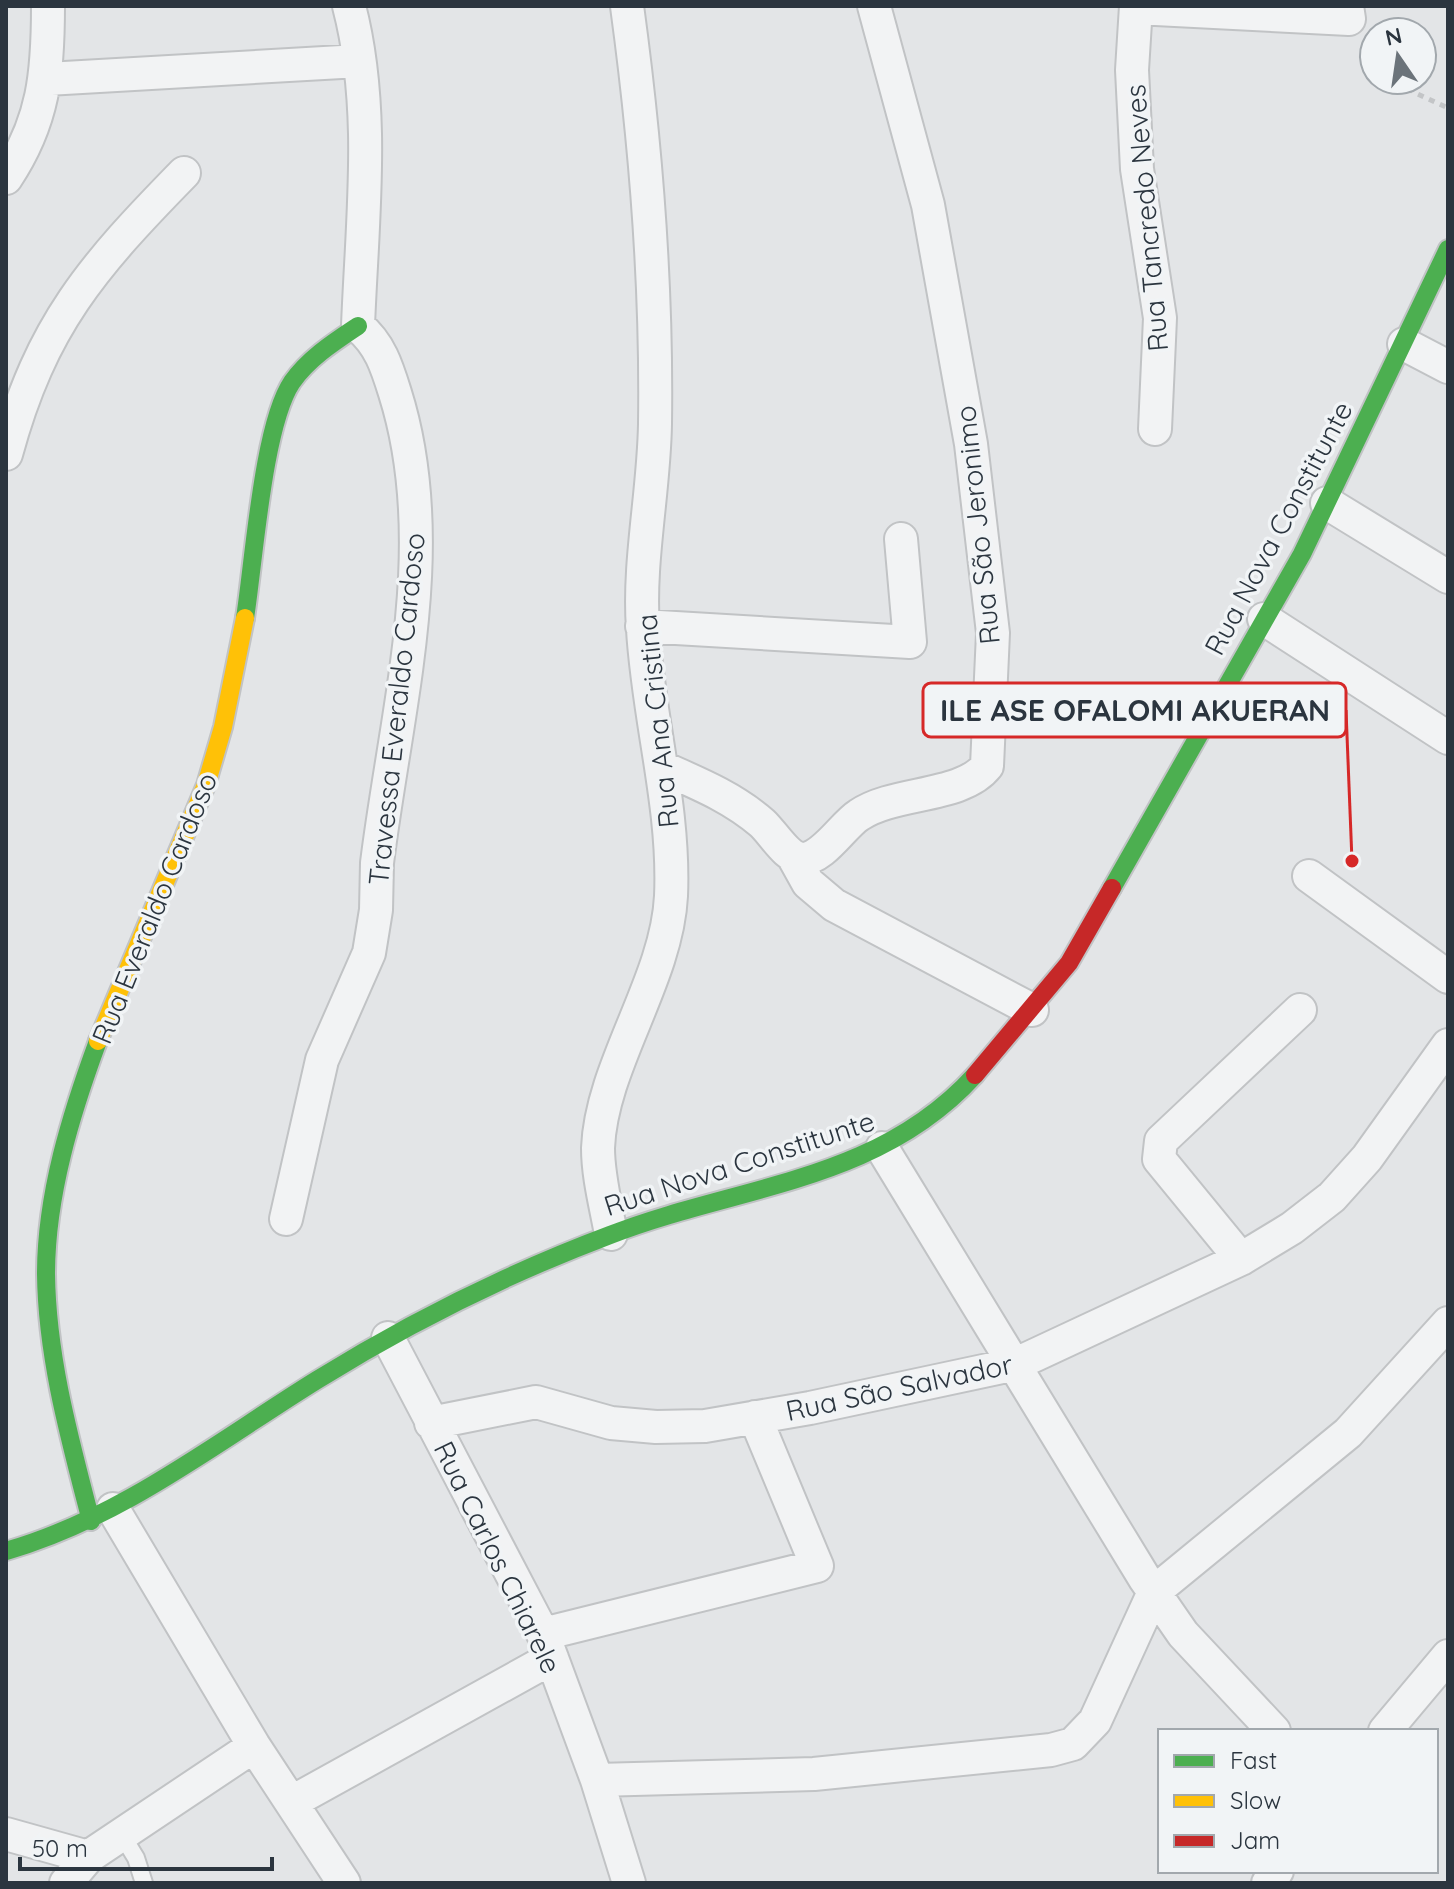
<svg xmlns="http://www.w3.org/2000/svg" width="1454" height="1889" font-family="Quicksand,sans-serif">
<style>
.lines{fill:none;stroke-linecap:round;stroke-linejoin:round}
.lane-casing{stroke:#c1c3c5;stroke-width:20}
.street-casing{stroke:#c1c3c5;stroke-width:36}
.fast-casing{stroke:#c1c3c5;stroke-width:22}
.slow-casing{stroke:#c1c3c5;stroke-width:22}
.jam-casing{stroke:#c1c3c5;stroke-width:22}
.path{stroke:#c3c5c7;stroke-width:5;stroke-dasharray:6 6;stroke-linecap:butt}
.lane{stroke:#f2f3f4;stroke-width:16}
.street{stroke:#f2f3f4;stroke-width:32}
.fast{stroke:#4caf50;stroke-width:18}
.slow{stroke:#ffc107;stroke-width:18}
.jam{stroke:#c62828;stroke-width:18}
.labels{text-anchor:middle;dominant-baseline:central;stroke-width:7;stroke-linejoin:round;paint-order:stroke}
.street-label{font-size:28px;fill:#2b353f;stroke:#f1f4f6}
.leader{fill:none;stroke:#d62828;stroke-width:3}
.callout-dot{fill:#d62828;stroke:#f1f4f6;stroke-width:3}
.callout{fill:#f1f4f6;stroke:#d62828;stroke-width:3}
.callout-label{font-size:30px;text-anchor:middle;font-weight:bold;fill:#2b353f}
</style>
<rect width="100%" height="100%" fill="#e3e5e7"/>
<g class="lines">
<!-- lane casing -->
<g class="lane-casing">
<path id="lane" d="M122 1835 136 1858 144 1883"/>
</g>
<!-- street casing -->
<g class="street-casing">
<path id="street" d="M1136 6 1132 70 1137 169 1160 318 1155 429
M1136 8 1349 19 1347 6
M47 79 359 61
M6 178C44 121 48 73 48 6
M1404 344 1448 367
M6 454C41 325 92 267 184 173
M1327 503 1448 577
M1264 619 1448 738
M642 626 910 642 901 539
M661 767C697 783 732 797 762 823 773 833 787 858 802 859 823 859 843 825 859 815 894 791 962 798 987 766L993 633 971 444 928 205 874 6
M793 856 808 883 834 905 1032 1010
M1309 876 1448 977
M882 1148 1145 1579 1183 1634 1274 1731
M286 1219 322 1060 369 953 376 910 377 863C396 710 443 545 395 393 387 367 380 344 358 326 362 221 376 109 349 6
M611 1234C606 1206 598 1177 598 1148 601 1066 667 980 671 896 675 806 648 719 643 629 638 562 654 492 655 424 657 283 646 145 627 6
M1241 1259 1159 1159 1161 1141 1300 1010
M388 1338 543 1634 597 1780 629 1883
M431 1423 536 1402 611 1423 656 1427 705 1426 810 1408 1016 1364 1241 1259 1292 1228 1332 1197 1367 1158 1448 1045
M113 1509 254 1746 344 1883
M543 1634 817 1566 755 1417
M1385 1731 1448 1656
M597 1780 814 1774 1051 1750 1073 1744 1095 1721 1154 1592 1348 1433 1448 1323
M292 1802 552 1658
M6 1834 88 1857
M66 1883 88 1857 254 1746
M1268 1883 1277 1871"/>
</g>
<!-- fast casing -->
<g class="fast-casing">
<path id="fast" d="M245 618C254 561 263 425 292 382 309 358 334 342 358 326
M1112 888 1302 554 1448 249
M91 1521C70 1440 47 1358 46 1274 46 1195 71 1114 98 1041
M6 1551C121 1518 217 1442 317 1380 409 1323 509 1273 610 1235 738 1185 877 1183 975 1075"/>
</g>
<!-- slow casing -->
<g class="slow-casing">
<path id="slow" d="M98 1041 206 785 223 727 245 618"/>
</g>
<!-- jam casing -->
<g class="jam-casing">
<path id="jam" d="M975 1075 1069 963 1112 888"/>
</g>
<!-- path -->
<path class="path" d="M1365 43 1374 55
M1399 80 1413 92 1448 108"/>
<!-- lane -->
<use href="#lane" class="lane"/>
<!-- street -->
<use href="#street" class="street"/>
<!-- fast -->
<use href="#fast" class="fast"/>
<!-- slow -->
<use href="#slow" class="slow"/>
<!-- jam -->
<use href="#jam" class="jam"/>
</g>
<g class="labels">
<!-- street labels -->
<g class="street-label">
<text transform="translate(1146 218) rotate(-95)">Rua Tancredo Neves</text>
<text transform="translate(977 525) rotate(-96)">Rua São Jeronimo</text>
<text transform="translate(1278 528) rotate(-62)">Rua Nova Constitunte</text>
<text transform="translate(396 709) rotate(-84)">Travessa Everaldo Cardoso</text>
<text transform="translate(657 721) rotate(-96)">Rua Ana Cristina</text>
<text transform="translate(154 908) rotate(-68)">Rua Everaldo Cardoso</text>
<text transform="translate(739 1163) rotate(-18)">Rua Nova Constitunte</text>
<text transform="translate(899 1387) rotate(-12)">Rua São Salvador</text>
<text transform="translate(498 1557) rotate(64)">Rua Carlos Chiarele</text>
</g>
</g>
<!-- callouts -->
<path class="leader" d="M1352 861L1346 710"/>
<circle class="callout-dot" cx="1352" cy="861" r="8"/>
<rect class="callout" x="923" y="683" width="423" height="54" rx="8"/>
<g class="callout-label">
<text x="1135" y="721">ILE ASE OFALOMI AKUERAN</text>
</g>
<!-- border -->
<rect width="1454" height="1889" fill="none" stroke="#2b353f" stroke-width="16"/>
<!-- legend -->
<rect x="1158" y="1729" width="280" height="144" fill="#f1f4f6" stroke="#a2a8ad" stroke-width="2"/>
<rect x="1174" y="1755" width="40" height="12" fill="#4caf50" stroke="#a2a8ad" stroke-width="2"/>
<text x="1230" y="1769" font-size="24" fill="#2b353f">Fast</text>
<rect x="1174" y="1795" width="40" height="12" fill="#ffc107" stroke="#a2a8ad" stroke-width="2"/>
<text x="1230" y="1809" font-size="24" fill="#2b353f">Slow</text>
<rect x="1174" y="1835" width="40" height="12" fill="#c62828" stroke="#a2a8ad" stroke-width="2"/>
<text x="1230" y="1849" font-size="24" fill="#2b353f">Jam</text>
<!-- north arrow -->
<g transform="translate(1398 56) rotate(347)"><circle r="38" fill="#f1f4f6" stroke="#a2a8ad" stroke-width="2"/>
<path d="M0-6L14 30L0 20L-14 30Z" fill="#6b737a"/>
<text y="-12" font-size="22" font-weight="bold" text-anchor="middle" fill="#2b353f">N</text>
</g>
<!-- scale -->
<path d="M20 1857v12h252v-12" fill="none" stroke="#2b353f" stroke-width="4"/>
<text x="32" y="1857" font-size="24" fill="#2b353f" stroke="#f1f4f6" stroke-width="6" paint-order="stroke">50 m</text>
</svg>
